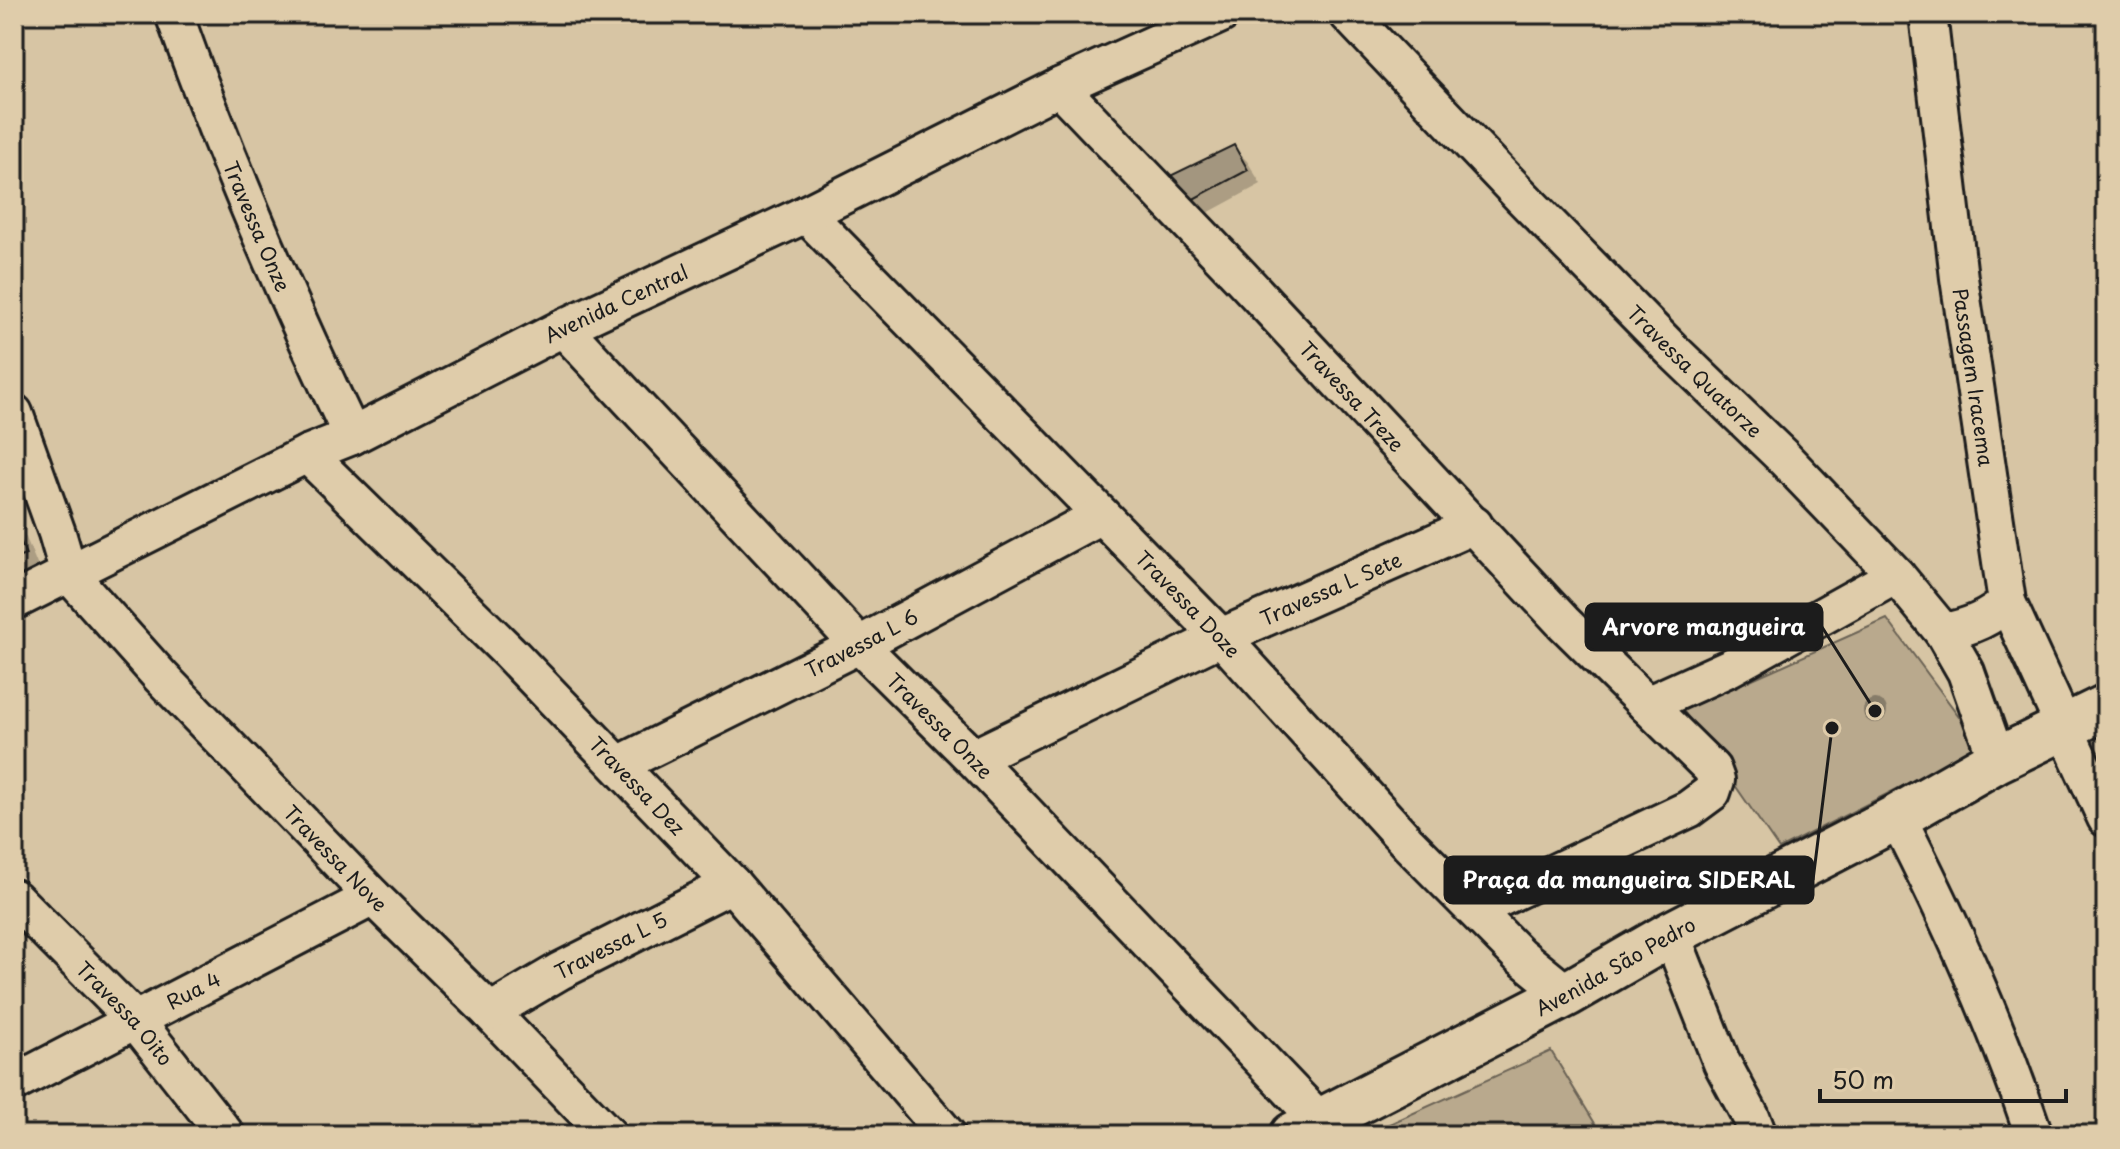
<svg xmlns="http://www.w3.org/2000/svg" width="2120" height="1149" font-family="'Playpen Sans',sans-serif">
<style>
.green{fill:#b9a98d;stroke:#6a6254;stroke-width:2}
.shadow{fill:#0003}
.building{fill:#a3967f;stroke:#1c1c1c;stroke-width:2}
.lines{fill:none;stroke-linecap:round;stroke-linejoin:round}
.minor-casing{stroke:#1c1c1c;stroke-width:42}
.secondary-casing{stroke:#1c1c1c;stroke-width:50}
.minor{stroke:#dfccaa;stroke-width:36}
.secondary{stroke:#dfccaa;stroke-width:44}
.tree{fill:#867b69}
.labels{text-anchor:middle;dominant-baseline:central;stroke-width:6;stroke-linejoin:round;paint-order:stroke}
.street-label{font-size:20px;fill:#1c1c1c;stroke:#dfccaa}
.leader{fill:none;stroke:#1c1c1c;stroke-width:3}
.callout-dot{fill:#1c1c1c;stroke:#dfccaa;stroke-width:3}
.callout{fill:#1c1c1c;stroke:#1c1c1c;stroke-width:3}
.callout-label{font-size:22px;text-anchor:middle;font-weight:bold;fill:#fff}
</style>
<rect width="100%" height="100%" fill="#d7c5a4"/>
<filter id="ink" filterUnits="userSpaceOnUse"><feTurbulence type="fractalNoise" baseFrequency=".0125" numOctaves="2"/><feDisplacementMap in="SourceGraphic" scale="16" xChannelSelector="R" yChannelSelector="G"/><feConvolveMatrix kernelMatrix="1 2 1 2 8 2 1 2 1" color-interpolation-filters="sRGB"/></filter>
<g filter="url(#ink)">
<!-- green -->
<path class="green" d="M1887 619 1981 746 1779 849 1683 710Z
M1551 1051 1602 1135H1365Z"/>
<!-- shadow -->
<path class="shadow" d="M1233 147 1247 161 1261 184 1202 216 1187 202Z
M14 509 39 569 14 579Z"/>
<!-- building -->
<path class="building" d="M1234 145 1248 170 1186 203 1166 178Z
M14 525 26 555 14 559Z"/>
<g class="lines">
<!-- minor casing -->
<g class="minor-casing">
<g id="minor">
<path id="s1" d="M174 14C225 158 286 298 352 436"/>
<path id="s2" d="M1348 14 1522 197 1672 350 1781 455 1896 575 1943 632 1966 672 1997 760"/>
<path id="s3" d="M1928 14 1959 278 2007 602 2106 818"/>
<path id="s4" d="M1059 87 1239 275 1563 622 1712 769 1716 780 1712 792 1689 809 1475 910"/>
<path id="s5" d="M806 214 1221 637 1408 843 1519 955 1567 994"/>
<path id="s6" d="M563 328 859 645 973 758 1320 1121"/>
<path id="s7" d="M14 413 57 533 69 574 161 677 245 764 373 897 490 1012 608 1135"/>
<path id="s8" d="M307 454 509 652 732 884 947 1135"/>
<path id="s9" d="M14 601 307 454 352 436 563 328 806 214 1059 87 1221 14"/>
<path d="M1943 632C1967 628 1989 620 2007 602"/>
<path d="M1647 705 1731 667 1896 575"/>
<path id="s10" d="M973 758 1221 637 1474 525"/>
<path id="s11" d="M618 765 859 645 1101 515"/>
<path d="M1897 817C1951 923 1996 1022 2034 1135"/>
<path id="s12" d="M14 898 136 1021 226 1135"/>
<path d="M1671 934 1722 1063 1751 1117 1758 1135"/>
<path id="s13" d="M490 1012 560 971 732 884"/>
<path id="s14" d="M14 1083 373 897"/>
</g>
</g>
<!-- secondary casing -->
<g class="secondary-casing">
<g id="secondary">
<path id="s15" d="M1293 1135 1567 994 1671 934 1897 817 1997 760 2106 707"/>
</g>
</g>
<!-- minor -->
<use href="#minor" class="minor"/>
<!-- secondary -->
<use href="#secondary" class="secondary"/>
</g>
<!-- trees -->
<circle class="tree" cx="1875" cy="711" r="12"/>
</g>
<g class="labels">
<!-- street labels -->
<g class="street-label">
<text stroke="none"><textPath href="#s1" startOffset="228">Travessa Onze</textPath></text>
<text stroke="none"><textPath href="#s9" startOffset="672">Avenida Central</textPath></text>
<text stroke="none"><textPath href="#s2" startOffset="498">Travessa Quatorze</textPath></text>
<text stroke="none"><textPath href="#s3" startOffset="366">Passagem Iracema</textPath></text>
<text stroke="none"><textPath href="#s4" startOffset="426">Travessa Treze</textPath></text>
<text stroke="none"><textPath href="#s10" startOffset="396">Travessa L Sete</textPath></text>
<text stroke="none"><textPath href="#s5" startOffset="546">Travessa Doze</textPath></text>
<text stroke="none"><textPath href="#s11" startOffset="272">Travessa L 6</textPath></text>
<text stroke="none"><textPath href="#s6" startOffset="548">Travessa Onze</textPath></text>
<text stroke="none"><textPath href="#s8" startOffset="468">Travessa Dez</textPath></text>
<text stroke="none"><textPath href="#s7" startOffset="560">Travessa Nove</textPath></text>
<text stroke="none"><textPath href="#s13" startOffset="138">Travessa L 5</textPath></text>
<text stroke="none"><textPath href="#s15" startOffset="364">Avenida São Pedro</textPath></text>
<text stroke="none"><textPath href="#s14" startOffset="202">Rua 4</textPath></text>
<text stroke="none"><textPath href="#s12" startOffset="160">Travessa Oito</textPath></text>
</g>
</g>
<!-- callouts -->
<path class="leader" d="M1875 711L1822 627M1832 728L1813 880"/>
<g class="callout-dot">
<circle cx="1875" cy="711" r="8"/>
<circle cx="1832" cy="728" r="8"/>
</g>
<g class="callout">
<rect x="1586" y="604" width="236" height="46" rx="8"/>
<rect x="1445" y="857" width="368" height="46" rx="8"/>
</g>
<g class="callout-label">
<text x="1704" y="635">Arvore mangueira</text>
<text x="1629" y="888">Praça da mangueira SIDERAL</text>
</g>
<!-- margin -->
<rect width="2120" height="1149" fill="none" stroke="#dfccaa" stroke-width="48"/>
<rect x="24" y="24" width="2072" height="1101" fill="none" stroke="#1c1c1c" stroke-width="3" filter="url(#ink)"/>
<!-- scale -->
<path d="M1820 1089v12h246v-12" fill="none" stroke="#1c1c1c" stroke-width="4"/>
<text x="1832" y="1089" font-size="24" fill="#1c1c1c" stroke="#dfccaa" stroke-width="6" paint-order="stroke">50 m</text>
</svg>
